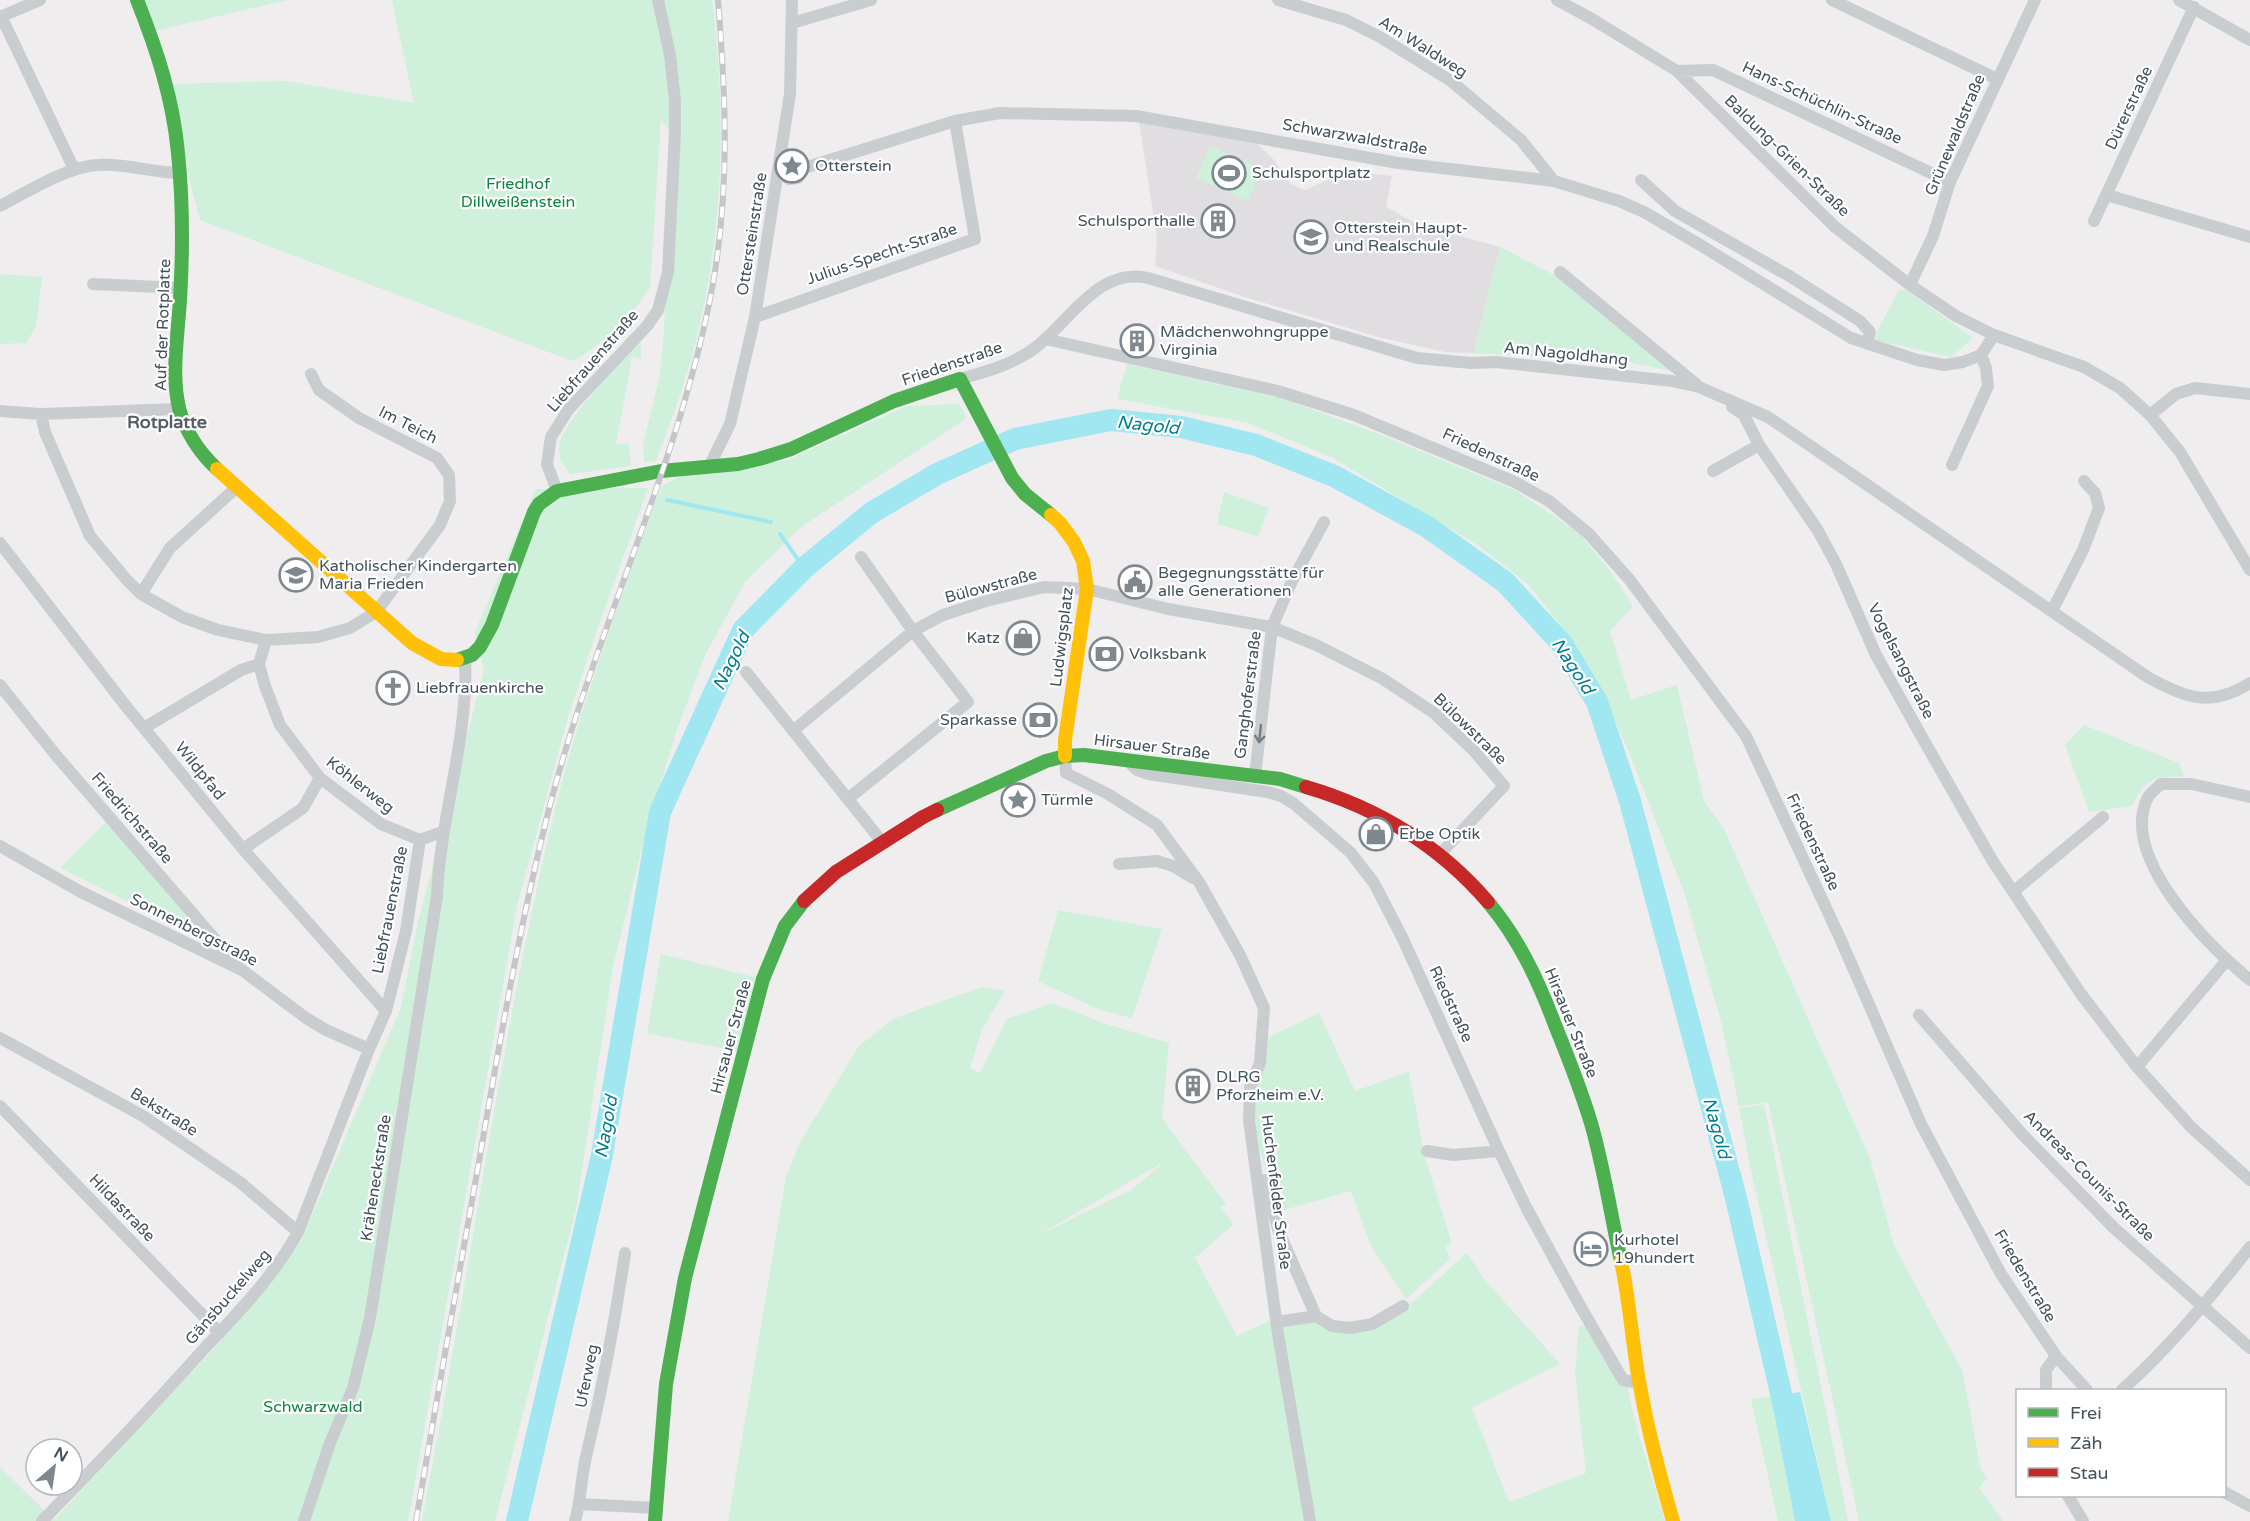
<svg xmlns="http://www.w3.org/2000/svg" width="2250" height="1521" font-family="'Varela Round',sans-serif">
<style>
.education{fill:#e0dee0}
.green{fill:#cff0da;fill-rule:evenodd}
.water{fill:#a0e7f2}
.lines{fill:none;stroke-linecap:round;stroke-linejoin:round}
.stream{stroke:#a0e7f2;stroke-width:4}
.river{stroke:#a0e7f2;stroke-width:22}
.street{stroke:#c9cdcf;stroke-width:12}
.fast{stroke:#4caf50;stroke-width:14}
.slow{stroke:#ffc107;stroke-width:14}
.jam{stroke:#c62828;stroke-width:14}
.rail-casing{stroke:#c4c6c8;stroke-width:6}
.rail{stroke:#fff;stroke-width:4;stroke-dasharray:11;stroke-linecap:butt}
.oneway{stroke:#727d84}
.labels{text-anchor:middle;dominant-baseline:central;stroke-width:4.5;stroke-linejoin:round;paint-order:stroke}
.street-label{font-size:16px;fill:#43525c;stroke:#fff}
.poi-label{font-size:16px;fill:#43525c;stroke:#fff;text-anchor:start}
.park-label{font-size:16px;fill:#0d8440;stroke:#fff}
.neighbourhood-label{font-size:18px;font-weight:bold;fill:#595e63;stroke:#fff}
.water-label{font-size:18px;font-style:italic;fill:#037f92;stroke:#fff}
</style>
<rect width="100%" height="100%" fill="#efedee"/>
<!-- education -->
<path class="education" d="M1139 121 1228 136 1259 145 1274 160 1291 184 1305 190 1348 171 1392 176 1386 207 1419 225 1500 247 1474 353 1445 352 1378 337 1248 298 1155 266 1157 238Z"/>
<!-- green -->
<path class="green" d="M143 0H287L155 31Z
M392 0H712C728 122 723 247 689 366 680 398 668 429 656 461L644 462 643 444 660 375 664 331 670 133 661 119 650 287C633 314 602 347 572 361L200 220 190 182 173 84 287 81 414 103Z
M1210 146 1262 169 1248 201 1196 178Z
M1500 247 1560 278 1675 372 1629 362 1474 353Z
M0 274 42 277 36 326 26 343 0 344Z
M1899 290H1906L1973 338 1951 357 1875 340 1879 328Z
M638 343H641V359L632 357 616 445 629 443 631 466 571 474C563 467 558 457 559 446 561 425 622 359 638 343Z
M1127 364 1284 399 1389 438 1517 491 1580 534 1611 572 1633 606 1610 631 1631 700 1677 685 1704 801 1724 829 1871 1161 1894 1246 1962 1370 1981 1470 1987 1478 1979 1488 2003 1521H1859L1768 1102 1739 1106 1722 1025 1684 892 1628 750 1604 696 1574 643 1530 586 1479 546 1333 458 1249 423 1117 399Z
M959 404 967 418 801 527 745 582 705 655 676 732 642 848 613 967 576 1209 495 1521H422C435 1449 449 1377 461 1305 489 1143 515 978 553 817 580 705 622 596 661 487L680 476 788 460 907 406Z
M648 488 599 624 568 717 517 906 408 1521H0V1467L54 1520 219 1343 301 1241 401 1007 419 918 484 671 475 632 536 489Z
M1224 492 1269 508 1258 536 1217 524Z
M2084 725 2179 763 2184 777C2154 776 2146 778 2132 806L2089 812 2065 745Z
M106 822 213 944 60 868Z
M1058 910 1162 929 1132 1018 1100 1010 1038 981Z
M661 954 758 978 739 1052 647 1033Z
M982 987 1005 991 982 1029 970 1068 980 1073 1007 1019 1052 1003 1103 1023 1169 1043 1162 1118 1226 1204 1220 1208 1234 1224 1195 1258 1237 1336 1271 1320 1315 1321 1332 1331 1357 1333 1398 1315 1467 1253 1484 1279 1560 1364 1472 1408 1509 1502 1586 1473 1575 1373 1579 1325 1586 1326 1627 1386 1638 1433 1665 1521H728L786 1178 800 1142 859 1046 895 1018ZM1161 1165 1131 1190 1035 1237 1160 1164Z
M1319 1013 1355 1091 1409 1072 1424 1153 1452 1244 1445 1246 1450 1259 1406 1299 1371 1246 1351 1191 1277 1212 1257 1140 1254 1108 1267 1038Z
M1764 1104 1848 1521H1831L1752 1175 1739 1108Z
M1771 1397 1795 1521H1778L1751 1399Z"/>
<!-- water -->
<path class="water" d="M1800 1392 1831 1521H1795L1771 1397Z"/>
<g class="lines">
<!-- stream -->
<path class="stream" d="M667 500 771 522
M780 534 804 568"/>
<!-- river -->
<path class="river" d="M517 1521 602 1155 660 812 743 630 804 568 871 513 937 474 1015 439 1111 420 1181 427 1256 445 1334 476 1426 526 1505 582 1562 644 1597 702 1630 801 1736 1198 1788 1424"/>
<!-- street -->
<path class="street" d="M1278 0 1346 20 1380 37 1451 81 1521 140 1554 181
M1557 0 1592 19 1677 71 1835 227 1910 285 1956 316 1994 335 2084 367 2120 388 2150 415 2180 452 2250 570
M1832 0 1997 79
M2179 0 2250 40
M1 16 74 169
M0 17 40 0
M792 23 871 0
M1677 71 1713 70 1950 182
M804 168 800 157C789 153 786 156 780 165L784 175 789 179 798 178 804 168 955 121 1000 113 1136 116 1398 163 1554 181 1619 201 1644 212 1702 246 1851 338 1917 360 1944 365 1963 362 1981 355 1994 335
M1641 180 1675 211 1791 277 1860 321 1870 332 1867 344
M2107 195 2250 237
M0 206C26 192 69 166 98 165 126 163 153 173 181 173
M2094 221 2194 7
M1560 272 1697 385
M93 284 181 288
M1910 285 1933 236 1950 182 2035 0
M755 317 975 239 955 121
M1045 339 1278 391 1354 415 1515 482 1549 501 1589 534 1629 579 1746 736 1840 938 1921 1124 2001 1274 2056 1356 2087 1390
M960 379C985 372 1011 365 1032 350 1068 325 1097 266 1148 278L1417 358 1471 363 1496 362 1672 381 1699 387 1768 417 2149 678C2187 698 2211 708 2250 683
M1732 407 1744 415 1759 445 1817 529 1836 564 1876 655 1923 739 1992 860 2081 994 2137 1067 2191 1127 2250 1180
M0 411 41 414 179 409
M41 414 45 432 90 536 126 579 141 594 182 617 218 630 266 640 318 637 350 628 376 612 440 525 450 501 449 475 437 458 359 418 319 390 311 374
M2150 415 2176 394 2195 388 2250 394
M1952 465 1988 386 1986 368 1981 355
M709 467 730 424 755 317 790 94 792 0
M1713 471 1759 445
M557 491 547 464 551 437 568 410 647 326 658 310 668 272 675 133V101L670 55 658 0
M0 543 125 705 243 849 386 1011
M141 594 170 548 237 487
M2052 611 2083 550 2099 508 2095 493 2084 481
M266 640 259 664 265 686 280 725 320 778 381 824 420 840
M746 672 883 843
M0 685 55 754 238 966
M144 728 241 670 259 664
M794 730 913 631 943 615 986 601 1044 587 1087 589 1168 609 1272 627 1316 645 1383 679 1434 713 1475 752 1504 786 1440 854
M1065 756 1066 773 1108 794 1157 825 1199 882 1240 955 1264 1008 1260 1063 1250 1088 1249 1120 1278 1334 1310 1521
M1129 762 1137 770 1149 774 1267 792 1281 796 1293 803 1350 852 1374 883 1403 939 1499 1151 1527 1209 1579 1304 1623 1380 1639 1383
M1255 776 1272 627 1292 581 1324 522
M2250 797 2191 784H2161C2157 788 2151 792 2148 797 2118 857 2209 946 2250 980
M849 798 968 702 913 631 861 557
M420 840 444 831
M0 846 81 892 242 970 306 1018 326 1030 369 1049
M243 849 303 808 320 778
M1119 864 1157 861 1173 866 1193 878
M2013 892 2103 817
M1919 1015 2022 1134 2114 1228 2250 1348
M0 1038 143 1116 241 1183 298 1232
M2137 1067 2227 960
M0 1106 220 1333
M1427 1151 1453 1155 1499 1151
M1264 1180 1279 1232 1316 1316 1332 1326 1350 1328 1372 1324 1403 1306
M1277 1322 1316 1316
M2046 1390V1370L2056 1356
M2122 1390C2170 1347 2210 1298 2250 1247
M2224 1492 2250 1506
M2068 1496 2083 1521
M580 1504 656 1508
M42 1521C97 1465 151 1408 203 1350 237 1314 274 1276 298 1232L369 1049 386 1011 406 931 420 840
M304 1521 330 1443 353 1388 370 1318 437 896C440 816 469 738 465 658
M575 1521C581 1500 581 1478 586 1457 602 1390 615 1322 625 1253"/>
<!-- fast -->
<path class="fast" d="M137 0C157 50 173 99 178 153 183 202 183 250 180 299 178 335 171 373 179 408 185 431 200 453 217 469
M457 660 472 655 480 647 492 625 534 512 539 504 557 491 661 471 738 464 759 459 791 449 894 401 960 379 1012 478 1025 494 1051 515
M937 810 1046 761 1065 756 1084 755 1280 779 1306 787
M1488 902C1519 939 1538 980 1555 1025 1568 1057 1581 1090 1591 1123 1604 1168 1611 1216 1621 1261
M655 1521 666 1384 685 1278 763 979 785 926 804 901"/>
<!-- slow -->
<path class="slow" d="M217 469 412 643 441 659 457 660
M1051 515 1060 523 1074 542 1083 561 1087 589 1065 740V756
M1621 1261C1630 1302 1632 1344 1640 1386 1648 1432 1660 1476 1673 1521"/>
<!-- jam -->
<path class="jam" d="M1306 787C1378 808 1439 845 1488 902
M804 901 836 872 923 817 937 810"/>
<!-- rail casing -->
<g class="rail-casing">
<path id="rail" d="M416 1521C437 1397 459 1274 481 1150 501 1034 521 919 550 805 595 631 679 465 712 289 730 191 726 98 718 0"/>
</g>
<!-- rail -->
<use href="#rail" class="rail"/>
</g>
<!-- one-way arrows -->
<defs><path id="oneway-shaft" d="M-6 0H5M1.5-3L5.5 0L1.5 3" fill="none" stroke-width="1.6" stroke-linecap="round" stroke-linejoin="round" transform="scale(1.5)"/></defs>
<use class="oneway" href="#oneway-shaft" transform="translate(1260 734) rotate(96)"/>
<!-- icons -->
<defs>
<g id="sight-ring" transform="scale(1.725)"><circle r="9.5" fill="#fff" stroke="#7f888f" stroke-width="1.5"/><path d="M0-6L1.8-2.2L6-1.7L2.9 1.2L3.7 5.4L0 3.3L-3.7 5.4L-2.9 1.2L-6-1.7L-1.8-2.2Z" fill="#7f888f"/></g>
<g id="stadium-ring" transform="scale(1.725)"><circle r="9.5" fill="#fff" stroke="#7f888f" stroke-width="1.5"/><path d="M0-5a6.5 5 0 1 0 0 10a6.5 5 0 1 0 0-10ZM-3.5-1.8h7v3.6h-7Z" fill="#7f888f"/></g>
<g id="building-ring" transform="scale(1.725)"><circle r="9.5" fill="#fff" stroke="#7f888f" stroke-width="1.5"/><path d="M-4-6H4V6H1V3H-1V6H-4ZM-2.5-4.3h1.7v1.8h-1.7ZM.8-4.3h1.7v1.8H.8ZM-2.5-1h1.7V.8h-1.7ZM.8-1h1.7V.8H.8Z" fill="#7f888f"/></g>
<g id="school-ring" transform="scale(1.725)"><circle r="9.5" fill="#fff" stroke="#7f888f" stroke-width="1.5"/><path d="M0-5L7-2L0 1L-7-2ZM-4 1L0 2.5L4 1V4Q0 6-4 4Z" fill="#7f888f"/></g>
<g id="civic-ring" transform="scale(1.725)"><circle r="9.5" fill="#fff" stroke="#7f888f" stroke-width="1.5"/><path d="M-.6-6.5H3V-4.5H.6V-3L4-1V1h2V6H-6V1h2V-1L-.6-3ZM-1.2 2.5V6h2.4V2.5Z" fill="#7f888f"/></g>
<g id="shop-ring" transform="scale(1.725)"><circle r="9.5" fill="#fff" stroke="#7f888f" stroke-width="1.5"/><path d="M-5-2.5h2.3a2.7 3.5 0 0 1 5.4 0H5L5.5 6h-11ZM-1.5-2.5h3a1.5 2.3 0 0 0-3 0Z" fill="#7f888f"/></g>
<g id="bank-ring" transform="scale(1.725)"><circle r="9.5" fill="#fff" stroke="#7f888f" stroke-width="1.5"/><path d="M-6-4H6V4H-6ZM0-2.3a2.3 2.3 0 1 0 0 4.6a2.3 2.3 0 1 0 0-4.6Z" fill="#7f888f"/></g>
<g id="church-ring" transform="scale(1.725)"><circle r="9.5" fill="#fff" stroke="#7f888f" stroke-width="1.5"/><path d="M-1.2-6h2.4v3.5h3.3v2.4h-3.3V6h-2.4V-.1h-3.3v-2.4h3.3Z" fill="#7f888f"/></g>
<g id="hotel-ring" transform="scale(1.725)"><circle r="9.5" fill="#fff" stroke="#7f888f" stroke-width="1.5"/><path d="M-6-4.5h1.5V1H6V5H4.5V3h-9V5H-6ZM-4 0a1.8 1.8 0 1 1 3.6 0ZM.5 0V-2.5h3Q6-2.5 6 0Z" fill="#7f888f"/></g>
</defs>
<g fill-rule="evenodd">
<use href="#sight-ring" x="792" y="166"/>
<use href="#stadium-ring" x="1229" y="173"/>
<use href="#building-ring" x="1218" y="221"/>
<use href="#school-ring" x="1311" y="237"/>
<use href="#building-ring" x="1137" y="341"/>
<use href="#school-ring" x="296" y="575"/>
<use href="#civic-ring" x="1135" y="582"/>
<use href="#shop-ring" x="1023" y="638"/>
<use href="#bank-ring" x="1106" y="654"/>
<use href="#church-ring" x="393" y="688"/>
<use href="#bank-ring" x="1040" y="720"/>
<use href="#sight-ring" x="1018" y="800"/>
<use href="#shop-ring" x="1376" y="834"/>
<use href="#building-ring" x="1193" y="1086"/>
<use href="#hotel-ring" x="1591" y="1249"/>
</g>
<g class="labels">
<!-- street labels -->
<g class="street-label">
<text transform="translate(1423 47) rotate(32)">Am Waldweg</text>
<text transform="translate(1822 103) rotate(25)">Hans-Schüchlin-Straße</text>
<text transform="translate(2129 108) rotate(-65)">Dürerstraße</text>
<text transform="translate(1955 135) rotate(-67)">Grünewaldstraße</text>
<text transform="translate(1355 137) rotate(10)">Schwarzwaldstraße</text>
<text transform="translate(1787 156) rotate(44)">Baldung-Grien-Straße</text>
<text transform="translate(752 234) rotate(-81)">Ottersteinstraße</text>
<text transform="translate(882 254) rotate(-19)">Julius-Specht-Straße</text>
<text transform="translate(163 325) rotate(-88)">Auf der Rotplatte</text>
<text transform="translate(1566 354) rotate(6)">Am Nagoldhang</text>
<text transform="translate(593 361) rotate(-49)">Liebfrauenstraße</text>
<text transform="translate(952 364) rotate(-19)">Friedenstraße</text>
<text transform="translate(408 425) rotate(27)">Im Teich</text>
<text transform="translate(1491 455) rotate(25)">Friedenstraße</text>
<text transform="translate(991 586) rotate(-15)">Bülowstraße</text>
<text transform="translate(1062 637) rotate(-83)">Ludwigsplatz</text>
<text transform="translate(1901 661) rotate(63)">Vogelsangstraße</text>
<text transform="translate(1248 695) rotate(-83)">Ganghoferstraße</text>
<text transform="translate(1470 729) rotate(44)">Bülowstraße</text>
<text transform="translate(1152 747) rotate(7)">Hirsauer Straße</text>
<text transform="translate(200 771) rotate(51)">Wildpfad</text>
<text transform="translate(360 785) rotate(38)">Köhlerweg</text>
<text transform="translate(132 818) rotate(49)">Friedrichstraße</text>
<text transform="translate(1813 842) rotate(65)">Friedenstraße</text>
<text transform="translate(390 910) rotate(-79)">Liebfrauenstraße</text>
<text transform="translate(194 930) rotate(27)">Sonnenbergstraße</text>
<text transform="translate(1451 1004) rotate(65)">Riedstraße</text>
<text transform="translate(1571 1023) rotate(68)">Hirsauer Straße</text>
<text transform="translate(731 1037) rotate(-75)">Hirsauer Straße</text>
<text transform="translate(164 1112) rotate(32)">Bekstraße</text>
<text transform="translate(2089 1176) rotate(45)">Andreas-Counis-Straße</text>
<text transform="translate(376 1178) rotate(-81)">Kräheneckstraße</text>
<text transform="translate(1276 1192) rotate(83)">Huchenfelder Straße</text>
<text transform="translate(122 1208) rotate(46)">Hildastraße</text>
<text transform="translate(2025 1276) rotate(59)">Friedenstraße</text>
<text transform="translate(228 1297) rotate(-49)">Gänsbuckelweg</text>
<text transform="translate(587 1376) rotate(-79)">Uferweg</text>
</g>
<!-- poi labels -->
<g class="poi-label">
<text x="815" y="166">Otterstein</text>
<text x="1252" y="173">Schulsportplatz</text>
<text x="1195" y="221" text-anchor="end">Schulsporthalle</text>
<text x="1334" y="228">Otterstein Haupt-<tspan x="1334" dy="18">und Realschule</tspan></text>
<text x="1160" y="332">Mädchenwohngruppe<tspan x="1160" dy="18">Virginia</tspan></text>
<text x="319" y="566">Katholischer Kindergarten<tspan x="319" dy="18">Maria Frieden</tspan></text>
<text x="1158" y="573">Begegnungsstätte für<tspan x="1158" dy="18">alle Generationen</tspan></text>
<text x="1000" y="638" text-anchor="end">Katz</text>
<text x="1129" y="654">Volksbank</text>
<text x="416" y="688">Liebfrauenkirche</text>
<text x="1017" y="720" text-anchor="end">Sparkasse</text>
<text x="1041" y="800">Türmle</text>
<text x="1399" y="834">Erbe Optik</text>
<text x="1216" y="1077">DLRG<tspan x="1216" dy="18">Pforzheim e.V.</tspan></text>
<text x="1614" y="1240">Kurhotel<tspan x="1614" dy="18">19hundert</tspan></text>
</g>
<!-- park labels -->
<g class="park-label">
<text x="518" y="184">Friedhof<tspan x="518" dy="18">Dillweißenstein</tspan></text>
<text x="313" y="1407">Schwarzwald</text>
</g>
<!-- neighbourhood labels -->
<g class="neighbourhood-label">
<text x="167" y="422">Rotplatte</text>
</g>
<!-- water labels -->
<g class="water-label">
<text transform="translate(1148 425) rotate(6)">Nagold</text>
<text transform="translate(731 661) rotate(-64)">Nagold</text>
<text transform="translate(1573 666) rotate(57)">Nagold</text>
<text transform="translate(606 1127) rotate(-80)">Nagold</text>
<text transform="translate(1717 1128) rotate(75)">Nagold</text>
</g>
</g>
<!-- legend -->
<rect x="2016" y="1389" width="210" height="108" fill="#ffffff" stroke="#b4babe" stroke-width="1.5"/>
<rect x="2028" y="1408" width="30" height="9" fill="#4caf50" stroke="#b4babe" stroke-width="1.5"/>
<text x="2070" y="1419" font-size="18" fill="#43525c">Frei</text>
<rect x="2028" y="1438" width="30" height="9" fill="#ffc107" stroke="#b4babe" stroke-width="1.5"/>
<text x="2070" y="1449" font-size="18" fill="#43525c">Zäh</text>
<rect x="2028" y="1468" width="30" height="9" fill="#c62828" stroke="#b4babe" stroke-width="1.5"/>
<text x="2070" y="1479" font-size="18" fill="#43525c">Stau</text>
<!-- north arrow -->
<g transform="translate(54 1467) rotate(29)"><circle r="28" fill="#ffffff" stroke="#b4babe" stroke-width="1.5"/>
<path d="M0-4.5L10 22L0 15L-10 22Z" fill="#7f888f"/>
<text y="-9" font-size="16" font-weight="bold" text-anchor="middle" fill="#43525c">N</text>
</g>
</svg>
